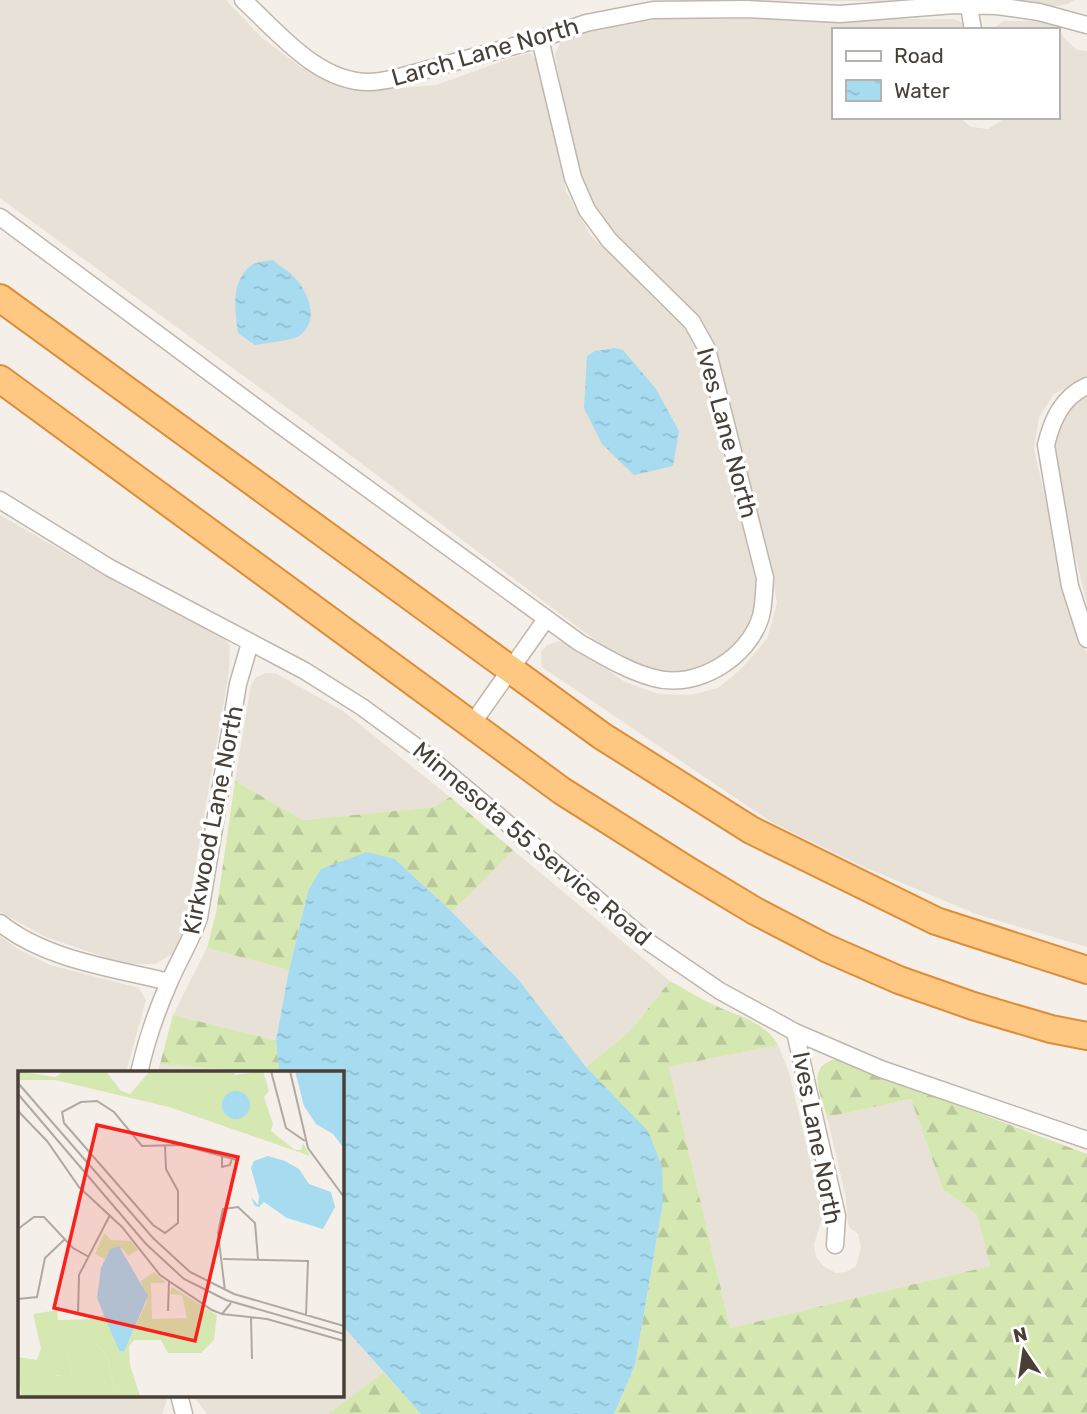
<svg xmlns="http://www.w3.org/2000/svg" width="1087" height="1414" font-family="Rubik,sans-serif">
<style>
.residential{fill:#e8e1d7}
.forest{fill:url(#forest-firs)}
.water{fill:url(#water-ripples)}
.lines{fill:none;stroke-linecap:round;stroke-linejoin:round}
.minor-casing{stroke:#c0b6ab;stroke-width:19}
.trunk-casing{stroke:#dd8d3a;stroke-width:30}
.minor{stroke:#fff;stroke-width:16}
.trunk{stroke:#fec882;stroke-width:26}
.labels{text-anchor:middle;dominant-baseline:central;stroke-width:7;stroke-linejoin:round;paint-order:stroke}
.street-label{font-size:24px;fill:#483f37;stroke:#fff}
.inset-road{fill:none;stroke:#afa9a2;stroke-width:2}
.view{fill:#f9211b;fill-opacity:0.15;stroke:#f9211b;stroke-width:3.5}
.inset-edge{fill:none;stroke:#483f37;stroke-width:3.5}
</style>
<defs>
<pattern id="forest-firs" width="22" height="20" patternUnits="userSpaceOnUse" patternTransform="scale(1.75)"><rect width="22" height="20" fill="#d6e8b2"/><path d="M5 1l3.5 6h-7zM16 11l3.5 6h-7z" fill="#b9c89a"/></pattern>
<pattern id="water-ripples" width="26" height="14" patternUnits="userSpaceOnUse" patternTransform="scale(1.75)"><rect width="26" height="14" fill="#a6dbf0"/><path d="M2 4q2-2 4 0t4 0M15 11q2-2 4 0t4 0" fill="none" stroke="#90bdce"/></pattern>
</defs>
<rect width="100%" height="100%" fill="#f4efe9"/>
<!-- residential -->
<path class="residential" d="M0 0H226L262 38 302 68 350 85 391 89 436 85 517 56 530 53 537 61 566 191 591 236 670 308 696 344 712 393 759 589 753 620 742 642 699 675 637 672 308 423 0 198Z
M657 0H1075L1067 4 1053 7 1004 2Z
M660 19H953L964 23 967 30H833V117H959L971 127 988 129 1001 121 1003 117H1057V30H991L1004 21H1049L1057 28 1065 39 1077 50 1087 51V376L1054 394 1039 417 1034 449 1076 631 1087 654V947L976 914 864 867 771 822 542 667 541 652 547 645 559 641 575 647 625 682 659 694 691 695 718 688 741 669 767 639 777 603 771 567 716 349 697 318 609 230 586 196 577 172 555 54 561 42 578 34Z
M1087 395V604L1049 448 1060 413Z
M0 515 124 587 221 633 230 646 229 672 184 931 174 953 155 964H125L46 937 0 912Z
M266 673H275L343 711 450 797 436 807 303 820 235 781 251 685 256 677Z
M513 850 670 981 630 1031 586 1067 518 979 452 912Z
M0 936 18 949 50 965 139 988 146 1000 126 1073H19V1395H166L167 1400 162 1414H0Z
M207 948 289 970 276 1040 173 1015Z
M778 1045 789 1072 823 1216 814 1244 816 1257 823 1266 836 1273 846 1272 856 1266 861 1248 858 1234 850 1228 848 1223 846 1198 827 1117 911 1099 943 1189 977 1215 990 1266 730 1328 669 1067Z
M160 1064 230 1070V1073H157Z
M341 1324 384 1373 328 1414H207L193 1395H341Z"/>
<!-- forest -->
<path class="forest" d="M235 781 303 820 435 807 450 797 513 850 452 912 395 859 308 891 289 970 207 948 216 913Z
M670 981C685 989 699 998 714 1005 737 1016 765 1021 778 1045L669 1067 730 1328 990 1266 977 1215 943 1189 911 1099 827 1117C821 1094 805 1066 836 1059L1087 1154V1414H614L635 1365 663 1203 586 1067 630 1031Z
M173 1015 276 1040 279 1073H230V1070L160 1064Z
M384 1373 421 1414H328L383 1373Z"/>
<!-- water -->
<path class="water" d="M273 260C280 266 289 271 295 278 309 293 320 322 299 336 290 341 266 343 255 345L238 333C235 309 230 281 252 265 257 262 267 261 273 260Z
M615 348 623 350 656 389 679 431 673 466 634 475 602 444 584 408 587 356 595 351Z
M367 852 395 859 452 912 518 979 586 1067 648 1131 662 1166 663 1203 635 1365 614 1414H421L341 1324V1073H279L276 1040 289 970 308 891 321 869Z"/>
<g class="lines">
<!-- minor casing -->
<g class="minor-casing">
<path id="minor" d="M243 0C278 32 318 83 370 82 378 82 385 80 392 79L540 39 586 23 653 10 747 9 840 14 954 5 997 6 1039 12 1087 25
M969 6 973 30
M0 217 276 422 580 643C604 656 627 671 654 678 696 690 749 658 761 616 764 605 764 590 765 578L707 349 692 322 609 240 587 210 573 178 540 39
M1087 386C1062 397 1052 420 1046 445L1070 586 1087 639
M0 500 110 568 305 671 362 707 418 748 647 941 720 991 795 1032 881 1069 1087 1140
M472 724 546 619
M0 923C46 960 113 968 169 982
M795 1032 837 1216 835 1245
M139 1073C146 1042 156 1012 169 983 178 961 191 941 199 918L238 684 250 643
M179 1395 184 1414"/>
</g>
<!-- trunk casing -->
<g class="trunk-casing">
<path id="trunk" d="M0 298 602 736 751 830 936 921 1087 970
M0 379 562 791 687 870 755 911 826 948 899 980 973 1006 1051 1029 1087 1036"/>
</g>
<!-- minor -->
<use href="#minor" class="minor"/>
<!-- trunk -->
<use href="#trunk" class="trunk"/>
</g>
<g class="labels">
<!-- street labels -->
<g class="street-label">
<text transform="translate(485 52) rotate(-16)">Larch Lane North</text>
<text transform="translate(727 433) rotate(75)">Ives Lane North</text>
<text transform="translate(213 820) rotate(-79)">Kirkwood Lane North</text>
<text transform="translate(532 844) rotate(40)">Minnesota 55 Service Road</text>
<text transform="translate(817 1138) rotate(79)">Ives Lane North</text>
</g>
</g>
<!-- overview -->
<g transform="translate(18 1071)">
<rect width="326" height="326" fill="#f4efe9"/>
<path d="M0 0 37 6 46 0H88L103 20 112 23 132 0H215L217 4 245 0 251 20 246 26 255 53 253 60 277 79H283L285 72 292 85 151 36 37 9H2ZM86 162 93 169 113 170 120 179 110 185 104 177 92 179 87 188 77 183ZM136 201 148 212H133L134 248 169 247 164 224 152 223 154 216 199 244 196 269 183 282H150L143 269H116L111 275 112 294 122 325H103L95 313 89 284 78 273V261L49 283 54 300 49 305 39 304 30 325H3L0 286 19 289 23 277 15 243 39 239 40 249 75 248 87 243 101 280 106 281 129 230 123 210Z" fill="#d6e8b2"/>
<path d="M67 253 78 261V273L89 284 95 313 103 325H30L33 307 54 300 49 283 53 264Z" fill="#d6e8b2"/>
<path d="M277 0H325V76L315 63 298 53 286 35ZM204 34a14 14 0 1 1 28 0a14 14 0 1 1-28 0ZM250 85 267 90 281 98 291 113 313 121 317 136 305 158 269 147 246 131 241 136 237 135 233 126 240 134 241 125 233 97 236 90ZM101 175 130 225 106 281 101 280 79 227 83 197 92 178Z" fill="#a6dbf0"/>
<path class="inset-road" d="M253 0 268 57 287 70M272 0 290 77 326 126M0 12 135 167 172 201 216 223 326 255M0 23 128 173 166 208 208 229 326 263M0 40 29 70 61 116 104 156 142 204 194 239 204 243 213 232M147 75 148 98 160 120V152L147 162 135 154 46 52 44 41 63 31 79 30 96 41 124 75 163 74 219 89M204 83V96L212 94 214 87M0 158 16 146H26L55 177 71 186M205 188 290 190 288 244M207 220 200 162 205 138 220 136 237 152 240 188M0 228 19 226 27 187 47 168M150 240 151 211M204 243 249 248 326 270M60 244 61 204 92 144M233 247 234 288"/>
<path class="view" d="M79 54 220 86 177 270 36 237Z"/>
<rect width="326" height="326" class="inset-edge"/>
</g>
<!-- legend -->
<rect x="832" y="28" width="228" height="91" fill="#ffffff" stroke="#b6b2af" stroke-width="2"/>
<rect x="846" y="51" width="35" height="10" fill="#ffffff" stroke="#b6b2af" stroke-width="2"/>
<text x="894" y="63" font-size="21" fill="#483f37">Road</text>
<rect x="846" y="80" width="35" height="21" fill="url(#water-ripples)" stroke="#b6b2af" stroke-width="2"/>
<text x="894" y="98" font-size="21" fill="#483f37">Water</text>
<!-- north arrow -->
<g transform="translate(1024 1351) rotate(347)" stroke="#ffffff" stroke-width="5" paint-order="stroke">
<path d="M0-5L12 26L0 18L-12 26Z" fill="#483f37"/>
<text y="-10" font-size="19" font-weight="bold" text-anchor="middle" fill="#483f37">N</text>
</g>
</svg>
